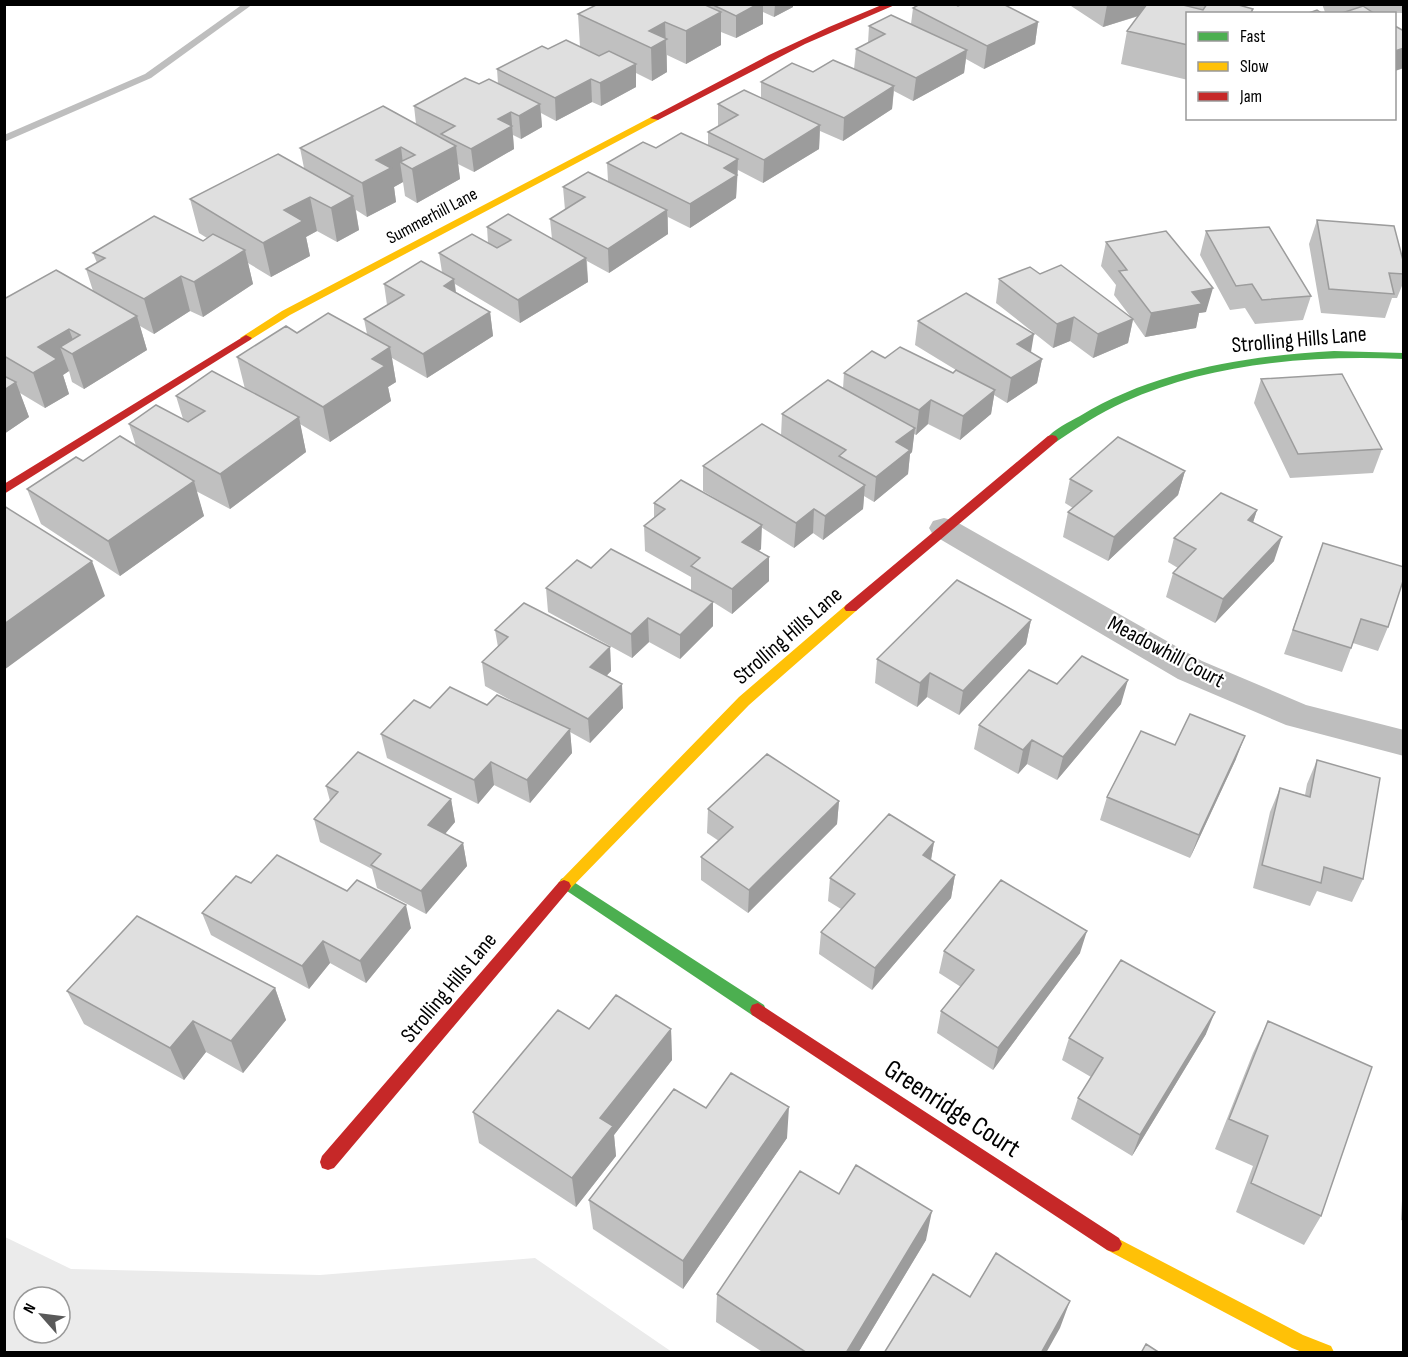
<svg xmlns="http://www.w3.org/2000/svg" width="1408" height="1357" font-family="'Sofia Sans Condensed',sans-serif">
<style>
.green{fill:#ebebeb;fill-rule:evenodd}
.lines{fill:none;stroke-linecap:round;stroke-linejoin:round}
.stream{fill:#bebebe;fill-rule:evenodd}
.street{fill:#bebebe;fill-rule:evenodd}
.fast{fill:#4caf50;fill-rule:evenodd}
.slow{fill:#ffc107;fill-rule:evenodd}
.jam{fill:#c62828;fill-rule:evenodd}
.wall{fill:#c0c0c0}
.shaded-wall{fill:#9c9c9c}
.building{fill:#dfdfdf;stroke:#9c9c9c;stroke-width:1.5}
.labels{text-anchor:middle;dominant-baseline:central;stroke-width:4.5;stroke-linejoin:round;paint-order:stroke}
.far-street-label{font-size:18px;fill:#000;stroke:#fff}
.street-label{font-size:22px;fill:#000;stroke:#fff}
.near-street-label{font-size:27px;fill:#000;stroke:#fff}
</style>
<rect width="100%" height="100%" fill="#fff"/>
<!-- green -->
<path class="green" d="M5 1237 71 1269 320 1275 535 1258 672 1352H5ZM24 1297H60V1333H24Z"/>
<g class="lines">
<!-- stream -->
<path class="stream" d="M243 4H253L151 78 4 142V135L145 74Z"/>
<!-- street -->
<path class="street" d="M944 518 955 521 1202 661 1306 705 1404 730V756L1286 725 1178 679 933 535 929 528 933 521Z"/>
<!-- fast -->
<path class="fast" d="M1334 351 1404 353V359C1309 355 1210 363 1124 402 1100 413 1078 427 1056 442H1048L1046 439C1054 429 1069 422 1080 416 1156 370 1247 356 1334 351Z
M566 877 764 1005 766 1010 764 1015 758 1017 752 1015 561 887 559 883 561 879Z"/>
<!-- slow -->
<path class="slow" d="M655 115 658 116V120L290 315 250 340 246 341 240 338 282 311Z
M851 603 858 608 856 611 749 705 569 890 564 892 559 890 557 886 559 882 739 697 846 605Z
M1113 1236 1303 1335 1331 1346 1334 1352H1302L1292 1348 1107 1250 1104 1244 1107 1238Z"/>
<!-- jam -->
<path class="jam" d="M884 4H897L805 44 658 120 650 118 769 55 829 27Z
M246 335 252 338 250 340 4 494V484Z
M1052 435 1056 436 1058 439 1056 442 856 611H846L844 608 846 605 1048 436Z
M564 880 569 882 571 886 569 890 334 1168 328 1170 322 1168 320 1162 322 1156 559 882Z
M758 1003 1119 1238 1122 1244 1119 1250 1113 1252 1107 1250 752 1015 750 1010 752 1005Z"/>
</g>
<!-- wall -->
<path class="wall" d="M598 4H793V7L774 17 763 12V24L736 38 721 32V45L686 64 667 55V72L652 81 636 73V87L601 106 592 102 556 121 541 113 542 127 521 139 513 135 514 149 474 172 458 164 460 179 417 203 405 196 403 182 394 187 396 202 367 217 356 210 359 230 337 242 317 231 306 237 310 256 271 277 248 263 253 284 203 317 190 311 154 334 140 326 147 350 84 389 72 382 69 371 63 375 69 394 45 408 20 393 29 417 4 434V299L93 291 86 269 97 263 93 253 203 241 207 238 199 233 190 199 304 168 300 148 416 124 414 106 479 84H498L497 69 548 49 599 56 580 47 578 14Z
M1068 4H1179L1189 7V4H1235L1253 9 1252 14H1188V80L1121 64 1127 31 1139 16 1103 27Z
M1322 4H1404V13L1325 12Z
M958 6 1038 22 1035 44 984 69 966 59 964 73 913 101 894 91 892 109 843 141 820 131 819 149 763 183 738 170 736 198 690 228 668 217V234L609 273 587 261 588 282 520 323 455 284 456 292 490 312 493 336 427 378 392 358 396 382 388 387 391 401 330 442 300 424 306 452 230 509 196 491 204 516 120 576 41 524 27 489 83 461 136 446 129 424 183 419 176 396 245 389 237 357 297 333 367 334 364 319 387 305 384 284 442 272 439 253 488 243 487 227 552 239 550 219 565 210 563 187 608 181 607 163 656 148 708 145V132L718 127V104L761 97V82L813 72 854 69 856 49 868 43 869 26 911 24 913 8Z
M1317 220 1404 264V281L1397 298H1392L1385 318 1321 313 1309 244Z
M1206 231 1311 296 1303 320 1255 324 1245 308 1230 310 1200 255Z
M1106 242 1206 312 1199 313 1196 328 1145 337 1133 320 1128 343 1093 358 1070 341 1053 348 996 303 999 279 1130 316 1114 295 1116 285 1101 266Z
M918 321 1031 353 1042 359 1037 383 1007 403 994 395 991 414 960 440 928 424 916 435 914 434 912 452 910 454 908 474 874 502 864 496 863 509 823 540 813 533 794 548 761 527V549L759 551 769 581 732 614 713 602V626L680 659 649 642 632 658 548 612 546 588 591 568 706 599 691 590V577L645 551 644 526 654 518V503L730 507 703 491V466L781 436 782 414 843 389 844 373 885 358 953 373 956 370 915 345Z
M1261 379 1382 449 1373 473 1290 478 1254 403Z
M1185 471 1178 495 1108 561 1063 537 1068 512 1073 508 1065 503 1070 479Z
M1257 510 1253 522 1274 561 1215 623 1166 597 1173 573 1178 568 1168 562 1174 538Z
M1323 543 1388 627 1378 651 1353 643 1342 672 1284 654Z
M1031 620 1026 644 959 715 927 697 917 707 875 683 877 659Z
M495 630 610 647 611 671 606 676 623 708 590 743 570 732 572 753 530 803 494 785 478 804 387 758 381 734 430 708 487 705 530 711 485 686 482 662 498 647Z
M1057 684 1121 704 1057 780 1027 764 1018 774 974 749 979 725Z
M1175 745 1236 759 1190 858 1100 820 1107 797Z
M1317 760 1363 879 1352 902 1317 891 1310 906 1253 888 1270 812 1280 788 1305 795 1307 784Z
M326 786 451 799 455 822 445 834 463 843 467 866 426 914 377 888 372 869 320 842 314 819 330 801Z
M839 801 837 824 748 913 701 880V857L719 841 707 833 708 809Z
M934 842 931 860 955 875 951 898 872 990 819 954 821 932 841 909 828 901 830 878Z
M251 883 411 928 366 983 330 963 309 989 211 935 202 913Z
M944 951 1080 953 993 1070 937 1033 941 1011 961 987 939 973Z
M275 988 286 1020 243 1073 206 1052 184 1080 84 1024 67 991Z
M1268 1021 1321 1216 1304 1245 1236 1212 1253 1166 1215 1149 1253 1053Z
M589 1029H671L672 1060 614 1135 616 1156 576 1207 479 1143 473 1112Z
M1206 1034 1132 1156 1071 1119 1078 1098 1091 1077 1062 1060 1069 1038Z
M706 1108 787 1138 683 1289 593 1229 589 1200Z
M1404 1162V1221L1401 1220Z
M839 1194 926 1240 858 1353H764L716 1322 717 1294Z"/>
<!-- shaded-wall -->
<path class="shaded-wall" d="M758 4H763V24L736 38V16Z
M775 4H793V7L774 17Z
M1170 4 1169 6 1103 27 1107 5Z
M721 12V45L686 64V31Z
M665 22 667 72 652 81 651 48 649 31Z
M1038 22 1035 44 984 69 987 46Z
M1404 48V68L1395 71V51Z
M967 50 964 73 913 101 916 78Z
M636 64V87L601 106 600 83Z
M591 79 592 102 556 121 555 98Z
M894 86 892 109 843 141 844 118Z
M540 104 542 127 521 139 519 116Z
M511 112 514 149 474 172 471 149 498 119Z
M820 125 819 149 763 183 764 160Z
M456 146 460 179 417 203 412 169Z
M401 147 403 164 400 162 403 182 394 187 396 202 367 217 362 183 376 160Z
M738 159 736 198 690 228V204L724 168Z
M353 196 359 230 337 242 331 208Z
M310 197 317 231 306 237 310 256 271 277 263 243 284 210Z
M667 210 668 234 609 273 608 249Z
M245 250 253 284 203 317 194 282Z
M586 258 588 282 520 323 518 300Z
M181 276 190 311 154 334 144 299Z
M454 279 457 303 444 286Z
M1213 288 1206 312 1199 313 1196 328 1145 337 1151 313 1192 292Z
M490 312 493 336 427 378 423 354Z
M137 316 147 350 84 389 72 354 60 347 69 371 63 375 69 394 45 408 33 373 38 347 69 329 77 351Z
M1074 317 1070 341 1053 348 1057 324Z
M1133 319 1128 343 1093 358 1098 334Z
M1034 334 1030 358 1017 344Z
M390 347 396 382 388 387 391 401 330 442 323 407 372 359Z
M1042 359 1037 383 1007 403 1011 378Z
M16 382 29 417 4 434V390Z
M995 390 991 414 960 440 963 416Z
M931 400 928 424 916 435 919 410Z
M299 417 306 452 230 509 220 474Z
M915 428 912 452 910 454 908 474 874 502 876 477 896 442Z
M1185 471 1178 495 1108 561 1114 537Z
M194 481 204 516 120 576 108 541Z
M865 485 863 509 823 540 825 516Z
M814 509 813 533 794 548 796 523Z
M1257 510 1249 535 1248 520Z
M762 525 761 549 741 566 742 542Z
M1282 537 1274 561 1215 623 1223 599Z
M769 557V581L732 614V589Z
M92 561 105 596 4 670V624Z
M713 602V626L680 659V635Z
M648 618 649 642 632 658 631 634Z
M1031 620 1026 644 959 715 963 691Z
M610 647 611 671 592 691 590 667Z
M930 673 927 697 917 707 920 683Z
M1128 680 1121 704 1057 780 1063 757Z
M622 684 623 708 590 743 588 719Z
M570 729 572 753 530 803 527 780Z
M1245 736 1236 759 1190 858 1199 835Z
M1032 740 1027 764 1018 774 1023 750Z
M491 762 494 785 478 804 474 780Z
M451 799 455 822 433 848 428 825Z
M839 801 837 824 748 913 749 890Z
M934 842 930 865 923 855Z
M463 843 467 866 426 914 421 891Z
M955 875 951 898 872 990 875 968Z
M406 905 411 928 366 983 360 961Z
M1087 931 1080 953 993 1070 998 1048Z
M323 941 330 963 309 989 302 966Z
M275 988 286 1020 243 1073 231 1041Z
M1215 1012 1206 1034 1132 1156 1140 1135Z
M193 1021 206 1052 184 1080 170 1048Z
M671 1029 672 1060 614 1135 616 1156 576 1207 572 1178 600 1118Z
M789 1107 787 1138 683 1289V1261Z
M932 1211 926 1240 858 1353H846Z
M1070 1301 1060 1328 1046 1353H1041Z"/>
<!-- building -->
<path class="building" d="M598 4H703L721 12 686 31 665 22 649 31 667 39 651 48 578 14Z
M711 4H758L736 16Z
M920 4H954L958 6 963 4H1003L1038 22 987 46 913 8Z
M1147 4H1179L1203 10 1207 4H1235L1253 9 1250 14H1188V45L1127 31Z
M1363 6 1375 14H1339Z
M1317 10 1323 14H1306Z
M891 15 967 50 916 78 856 49 885 34 869 26Z
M1395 26 1404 31V48L1395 51Z
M566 40 599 56 609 51 636 64 600 83 591 79 555 98 497 69 542 46 548 49Z
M833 60 894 86 844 118 761 82 792 63 813 72Z
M465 78 479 84 489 79 540 104 519 116 511 112 498 119 512 126 471 149 441 134 455 126 414 106Z
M744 90 820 125 764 160 708 132 738 115 718 104Z
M383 106 456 146 412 169 400 162 415 155 401 147 376 160 391 168 362 183 300 148Z
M681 133 738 159 724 168 737 175 690 204 607 163 643 142 656 148Z
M278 154 353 196 331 208 310 197 284 210 303 221 263 243 190 199Z
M588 172 667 210 608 249 550 219 585 197 563 187Z
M508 214 586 258 518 300 439 253 472 234 497 248 511 240 487 227Z
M154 216 203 241 213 234 245 250 194 282 181 276 144 299 86 269 105 258 93 253Z
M1317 220 1394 226 1404 264V274L1389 273 1394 294 1329 289Z
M1269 227 1311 296 1262 300 1252 284 1236 286 1206 231Z
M1166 231 1213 288 1192 292 1202 304 1151 313 1119 271 1127 270 1106 242Z
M421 261 454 279 444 286 490 312 423 354 364 319 404 295 384 284Z
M1061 265 1133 319 1098 334 1074 317 1057 324 999 279 1030 267 1040 274Z
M56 270 137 316 72 354 60 347 80 335 69 329 38 347 57 359 33 373 4 356V299Z
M966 293 1034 334 1017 344 1042 359 1011 378 918 321Z
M328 313 390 347 372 359 385 366 323 407 237 357 286 326 297 333Z
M900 347 953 373 956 370 995 390 963 416 931 400 919 410 844 373 872 351 885 358Z
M212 371 299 417 220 474 129 424 156 405 188 422 205 411 176 396Z
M1342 374 1382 449 1298 454 1261 379Z
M4 376 16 382 4 390Z
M828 380 915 428 896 442 910 450 876 477 839 456 846 450 782 414Z
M762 424 865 485 825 516 814 509 796 523 703 466Z
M120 436 194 481 108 541 27 489 76 457 83 461Z
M1118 437 1185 471 1114 537 1068 512 1092 491 1070 479Z
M681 480 762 525 742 542 769 557 732 589 691 566 700 558 644 526 665 509 654 503Z
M1221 493 1257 510 1248 520 1282 537 1223 599 1173 573 1196 549 1174 538Z
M4 506 92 561 4 624Z
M1323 543 1404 567V578L1388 627 1361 619 1351 648 1293 630Z
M611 549 713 602 680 635 648 618 631 634 546 588 577 560 591 568Z
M957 580 1031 620 963 691 930 673 920 683 877 659Z
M524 603 610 647 590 667 622 684 588 719 482 662 508 637 495 630Z
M1082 656 1128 680 1063 757 1032 740 1023 750 979 725 1029 670 1057 684Z
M450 687 487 705 497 695 570 729 527 780 491 762 474 780 381 734 414 700 430 708Z
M1190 714 1245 736 1199 835 1107 797 1141 731 1175 745Z
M358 752 451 799 428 825 463 843 421 891 371 865 381 854 314 819 338 792 326 786Z
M767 754 839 801 749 890 701 857 733 827 708 809Z
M1317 760 1380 778 1363 879 1324 867 1321 883 1262 865 1280 788 1310 797Z
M889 814 934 842 923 855 955 875 875 968 821 932 855 894 830 878Z
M277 855 347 891 357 880 406 905 360 961 323 941 302 966 202 913 236 876 251 883Z
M1001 880 1087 931 998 1048 941 1011 974 970 944 951Z
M137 916 275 988 231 1041 193 1021 170 1048 67 991Z
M1121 960 1215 1012 1140 1135 1078 1098 1103 1058 1069 1038Z
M616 995 671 1029 600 1118 613 1126 572 1178 473 1112 558 1010 589 1029Z
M1268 1021 1372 1067 1321 1216 1251 1183 1268 1136 1229 1119Z
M731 1073 789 1107 683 1261 589 1200 674 1089 706 1108Z
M856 1165 932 1211 846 1353H807L717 1294 800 1171 839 1194Z
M996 1253 1070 1301 1041 1353H884L933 1274 970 1297Z
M1146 1344 1160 1353H1141Z"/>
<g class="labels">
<!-- far-street labels -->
<g class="far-street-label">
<text transform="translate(432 216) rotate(-28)">Summerhill Lane</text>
</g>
<!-- street labels -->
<g class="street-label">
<text transform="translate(1299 340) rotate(-5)">Strolling Hills Lane</text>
<text transform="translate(788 636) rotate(-41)">Strolling Hills Lane</text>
<text transform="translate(1166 652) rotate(28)">Meadowhill Court</text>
<text transform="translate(449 988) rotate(-50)">Strolling Hills Lane</text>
</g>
<!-- near-street labels -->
<g class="near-street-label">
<text transform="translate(952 1109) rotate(33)">Greenridge Court</text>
</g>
</g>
<!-- border -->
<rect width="1408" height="1357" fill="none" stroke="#000000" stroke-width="12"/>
<!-- legend -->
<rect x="1186" y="12" width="210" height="108" fill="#ffffff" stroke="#999999" stroke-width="1.5"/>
<rect x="1198" y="32" width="30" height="9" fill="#4caf50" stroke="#999999" stroke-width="1.5"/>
<text x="1240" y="42" font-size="18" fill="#000000">Fast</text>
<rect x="1198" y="62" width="30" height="9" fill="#ffc107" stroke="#999999" stroke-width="1.5"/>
<text x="1240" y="72" font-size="18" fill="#000000">Slow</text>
<rect x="1198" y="92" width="30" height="9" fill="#c62828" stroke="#999999" stroke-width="1.5"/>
<text x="1240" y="102" font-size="18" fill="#000000">Jam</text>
<!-- north arrow -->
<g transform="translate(42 1315) rotate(298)"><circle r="28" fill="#ffffff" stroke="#999999" stroke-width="1.5"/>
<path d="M0-4.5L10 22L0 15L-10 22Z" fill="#595959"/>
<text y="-9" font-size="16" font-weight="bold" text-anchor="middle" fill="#000000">N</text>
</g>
</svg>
